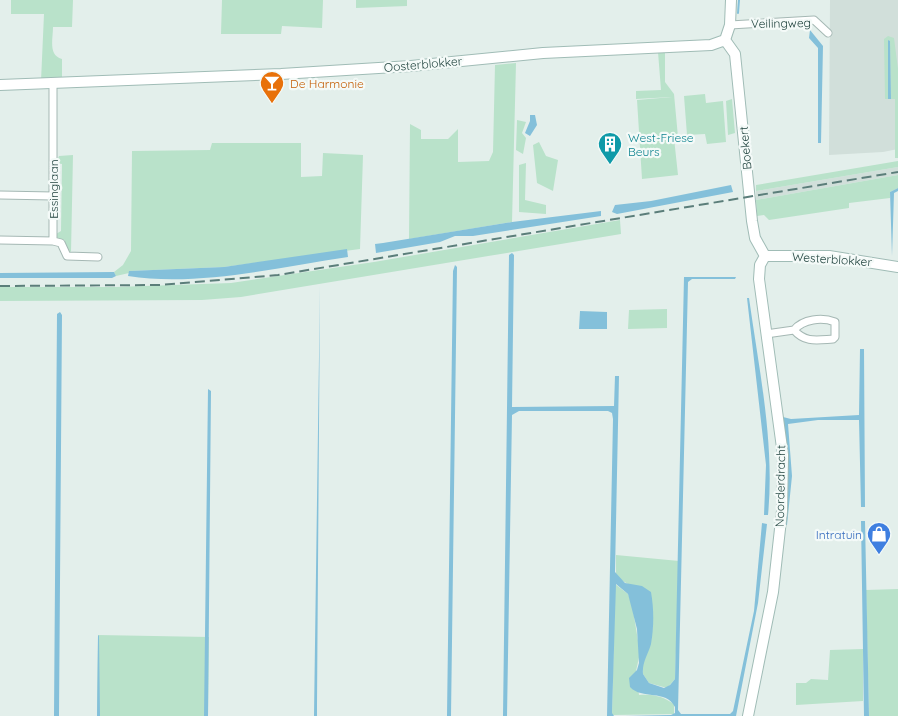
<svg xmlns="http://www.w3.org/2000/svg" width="898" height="716" font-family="Quicksand,sans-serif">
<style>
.built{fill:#d1dfda}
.green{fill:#b9e2ca}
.water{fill:#84c0da}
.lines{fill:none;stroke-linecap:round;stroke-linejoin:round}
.stream{stroke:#84c0da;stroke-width:2}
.street-casing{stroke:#a5b8b4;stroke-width:9}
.secondary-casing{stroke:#a0bcb6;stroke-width:12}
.street{stroke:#fff;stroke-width:7}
.secondary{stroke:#fff;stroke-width:10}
.rail{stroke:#5b7e7a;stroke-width:2;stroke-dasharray:10 5;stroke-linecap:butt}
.labels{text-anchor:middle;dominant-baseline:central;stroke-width:4.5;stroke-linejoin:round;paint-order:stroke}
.street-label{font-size:12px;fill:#20433e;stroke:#f4faf8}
.food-label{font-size:12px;fill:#c56008;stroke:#f4faf8;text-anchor:start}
.culture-label{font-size:12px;fill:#0d838f;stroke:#f4faf8;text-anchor:start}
.shop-label{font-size:12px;fill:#366cbe;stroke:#f4faf8;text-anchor:end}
</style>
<rect width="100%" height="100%" fill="#e3efeb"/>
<!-- built -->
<path class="built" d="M830 0H898V149L883 152 829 155Z
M898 167V175L756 200V191Z"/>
<!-- green -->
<path class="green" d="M11 0H73L72 27H53C53 39 48 55 62 59V79L41 81 44 14H11Z
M222 0H323L322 28 282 26 281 34H221Z
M356 0H407V6L356 8Z
M888 36 894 38 898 69V158H895V99H891L890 41 888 40V99H885L884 39Z
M665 51V82L674 94 678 137 674 138 678 175 642 179 637 100 672 97 636 99V91L661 90 658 52Z
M516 63 512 222 409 239 410 124 421 130V139H448L458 129V162L489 161 493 152 495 65Z
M705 94 706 103 723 101 726 142 707 144 705 134 687 135 684 96Z
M732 99 735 133 728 135 726 101Z
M517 120 526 122 522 133 526 138 523 154 516 150Z
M539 142 546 156 558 160 553 191 537 183 533 145Z
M212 143H301V177L322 176 323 153 363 155 360 249 224 267 129 271V273L116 276 114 272 123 265 131 251 132 151 210 150Z
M73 155 71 252 65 247V240L55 239 56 234 61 231 62 164 56 163 59 156Z
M898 161V167L756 191V185Z
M526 163 525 200 546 205V214L519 212V165Z
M898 175V188L890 192V198L849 203V208L769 220 764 215 757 216 756 200Z
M620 220 621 234 241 297 202 300 0 301V287H116L231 283 374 262Z
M667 309V328L628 329 629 310Z
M616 555 679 561 675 679 667 688 649 683 643 674V662L651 641 653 623 628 584 621 580 616 574Z
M615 584 628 594 632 604 640 653 636 671 639 695C653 694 662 696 674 704V714L612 715Z
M898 589V716H869L866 590Z
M98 635 209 637 208 716H97Z
M863 649V701L796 705V683H806L811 679 828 680 830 650Z"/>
<!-- water -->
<path class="water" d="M810 30 823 46 821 143H818V48L809 38Z
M888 40 890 41 891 99H888Z
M530 115H535L537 125 530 136 525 133 530 121Z
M731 185 733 192 617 214 612 212 615 205 651 201Z
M898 188V191L894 193 892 256 890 192Z
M601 211V216L473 236H455L440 242 376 253 375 244 383 243 512 222Z
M347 249 348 257C279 267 198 287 128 276L129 271 224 267Z
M512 253 514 255 512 407 614 406 615 376H619L615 572 625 583 642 586 651 592C654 609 654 627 651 644 648 655 642 662 643 674L649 683 664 688 670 685 675 679 684 277H736L735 279H692L688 282 678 710 681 714H730L733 711 754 611 762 523 767 524 758 603 736 716H625L671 715 675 713V707C666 689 642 700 630 687L629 678 637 670 639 663 637 629 628 594 616 584 612 713 614 716H607L613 419 612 413 608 411H519L512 415 507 716H503L509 255Z
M455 265 457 267 451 716H447L453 271Z
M114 272 116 276 112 278H0V273Z
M320 285 317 706V716H314Z
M747 298H749C759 370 775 443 768 515H764L766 465Z
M580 311 607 312V329H579Z
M60 312 62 315 59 716H54L57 314Z
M860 349H864L865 507H861L859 420H818L788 424 792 476 787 525H784L788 469 783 417 791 419 859 415Z
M208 389 211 391 208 716H204Z
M861 521H865L869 716H864Z
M99 635 100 716H97L98 636Z"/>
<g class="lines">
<!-- stream -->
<path class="stream" d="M738 13 739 0"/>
<!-- street casing -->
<g class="street-casing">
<path id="street" d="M730 25 814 20 828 33
M53 82V241L61 243 67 256 98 257
M0 195 53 196
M0 240 53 241
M766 334 794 330C805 343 817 340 833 339L835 337V322C822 317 803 319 794 330"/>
</g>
<!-- secondary casing -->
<g class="secondary-casing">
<path id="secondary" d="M725 40 735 54 752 221 755 238 765 256
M725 40 730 25 731 0
M0 85 281 74 411 66 543 53 711 45 725 40
M765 256H829L898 267
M748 716 773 592 782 511 783 455 759 279 760 265 765 256"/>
</g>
<!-- street -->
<use href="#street" class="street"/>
<!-- secondary -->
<use href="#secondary" class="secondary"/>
<!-- rail -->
<path class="rail" d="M0 286 160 285 278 275 898 172"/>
</g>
<!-- icons -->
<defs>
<g id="bar-pin" transform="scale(1.25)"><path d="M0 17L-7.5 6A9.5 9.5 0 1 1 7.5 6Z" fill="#e8710a" stroke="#f4faf8"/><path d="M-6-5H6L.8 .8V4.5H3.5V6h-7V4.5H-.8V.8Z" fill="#fff"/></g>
<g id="building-pin" transform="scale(1.25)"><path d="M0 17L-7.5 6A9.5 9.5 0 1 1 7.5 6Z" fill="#0f9aa8" stroke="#f4faf8"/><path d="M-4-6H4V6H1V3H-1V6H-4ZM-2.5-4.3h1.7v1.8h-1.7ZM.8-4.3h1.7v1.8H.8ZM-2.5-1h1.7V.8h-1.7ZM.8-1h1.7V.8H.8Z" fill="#fff"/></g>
<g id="shop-pin" transform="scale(1.25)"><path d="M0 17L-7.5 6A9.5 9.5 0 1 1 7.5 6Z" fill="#3f7fe0" stroke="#f4faf8"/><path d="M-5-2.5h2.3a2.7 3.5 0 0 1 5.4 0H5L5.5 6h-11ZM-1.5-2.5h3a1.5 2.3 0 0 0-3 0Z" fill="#fff"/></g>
</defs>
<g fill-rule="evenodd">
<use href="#bar-pin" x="272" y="83"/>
<use href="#building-pin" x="610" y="144"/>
<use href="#shop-pin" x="879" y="534"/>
</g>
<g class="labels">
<!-- street labels -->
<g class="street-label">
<text transform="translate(781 23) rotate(-1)">Veilingweg</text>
<text transform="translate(423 64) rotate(-5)">Oosterblokker</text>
<text transform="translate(745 148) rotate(-95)">Boekert</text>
<text transform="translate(53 189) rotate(-90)">Essinglaan</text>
<text transform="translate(832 259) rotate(4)">Westerblokker</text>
<text transform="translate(780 486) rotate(-89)">Noorderdracht</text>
</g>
<!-- food labels -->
<g class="food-label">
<text x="290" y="83">De Harmonie</text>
</g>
<!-- culture labels -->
<g class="culture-label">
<text x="628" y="137">West-Friese<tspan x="628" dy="14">Beurs</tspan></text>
</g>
<!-- shop labels -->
<g class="shop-label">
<text x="862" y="534">Intratuin</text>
</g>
</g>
</svg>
